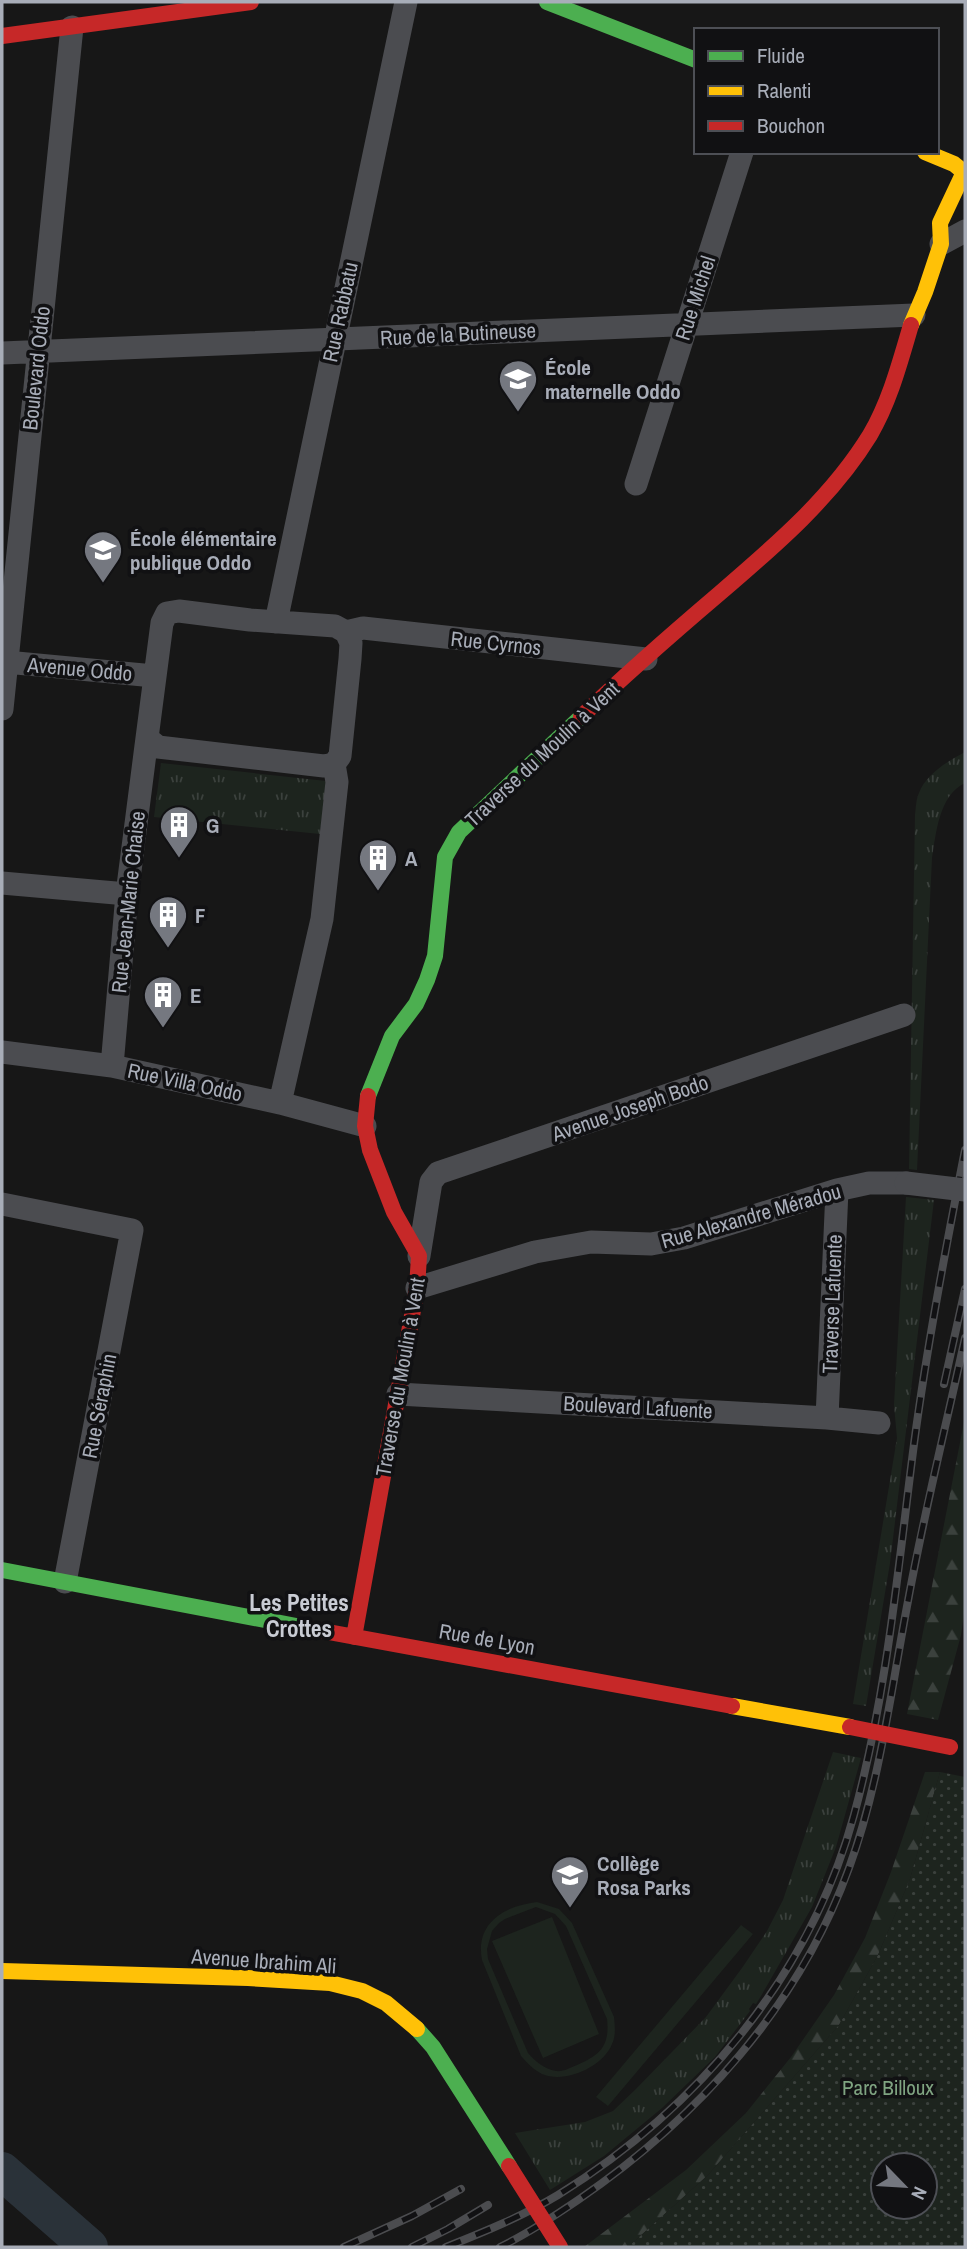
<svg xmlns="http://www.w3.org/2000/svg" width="967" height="2249" font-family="'Archivo Narrow',sans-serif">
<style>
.grass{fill:url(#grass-tufts)}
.forest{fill:url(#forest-firs)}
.park{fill:url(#park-dots);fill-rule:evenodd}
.pitch{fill:#1d241e;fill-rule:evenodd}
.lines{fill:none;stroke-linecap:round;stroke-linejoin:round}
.river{stroke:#2a3239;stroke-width:38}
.street{stroke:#4b4c50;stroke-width:23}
.fast{stroke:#4caf50;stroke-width:16}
.slow{stroke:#ffc107;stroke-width:16}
.jam{stroke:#c62828;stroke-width:16}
.rail-casing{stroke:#4b4c4f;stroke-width:8}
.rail{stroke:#111113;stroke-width:5;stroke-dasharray:16;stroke-linecap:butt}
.street-bridge{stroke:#4b4c50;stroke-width:23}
.jam-bridge{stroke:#c62828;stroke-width:16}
.labels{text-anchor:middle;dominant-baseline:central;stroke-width:7;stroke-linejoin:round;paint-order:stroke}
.street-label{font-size:21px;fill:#a8adb8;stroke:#111113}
.poi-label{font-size:21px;font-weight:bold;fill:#a8adb8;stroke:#111113;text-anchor:start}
.park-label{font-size:21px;fill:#7fa381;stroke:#111113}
.neighbourhood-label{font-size:23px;font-weight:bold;fill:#c9ccd4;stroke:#111113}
</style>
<defs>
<pattern id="grass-tufts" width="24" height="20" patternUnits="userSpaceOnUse" patternTransform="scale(1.75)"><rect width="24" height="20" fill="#1d241e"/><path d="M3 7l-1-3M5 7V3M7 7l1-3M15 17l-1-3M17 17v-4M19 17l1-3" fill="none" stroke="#3b413d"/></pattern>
<pattern id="forest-firs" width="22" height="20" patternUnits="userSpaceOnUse" patternTransform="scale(1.75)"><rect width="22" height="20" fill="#1d241e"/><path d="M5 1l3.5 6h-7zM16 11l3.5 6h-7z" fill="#3b413d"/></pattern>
<pattern id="park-dots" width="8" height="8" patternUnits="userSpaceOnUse" patternTransform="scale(1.75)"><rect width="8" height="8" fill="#1d241e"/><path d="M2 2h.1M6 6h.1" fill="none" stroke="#3b413d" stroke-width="1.8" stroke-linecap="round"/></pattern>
</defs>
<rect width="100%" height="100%" fill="#171717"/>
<!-- grass -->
<path class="grass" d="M965 752V783C939 795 936 833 932 858L917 1170 909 1169 915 815C916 808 916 799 919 793 926 774 948 761 965 752Z
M161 763 326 781 320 834 154 817Z
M906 1197 934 1200 890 1563 866 1706 853 1704 897 1438 894 1405Z
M833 1752 861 1758 836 1847 812 1907 761 1996 756 2004 753 2003 749 2009 750 2011 715 2057 662 2108 604 2156 550 2190 515 2133 585 2122 613 2111 636 2089 706 2017 742 1968 767 1931 783 1900Z"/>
<!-- forest -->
<path class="forest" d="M965 1417V1607L961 1635 938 1720 907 1714Z
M925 1772H940L910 1879 878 1955 839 2025 708 2175 628 2247H584L686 2170 746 2113 791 2057 834 1995 865 1938 891 1872Z"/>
<!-- park -->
<path class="park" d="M940 1772 965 1777V2247H628L708 2175 839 2025 878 1955 910 1879ZM883 2165H925V2207H883Z"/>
<!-- pitch -->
<path class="pitch" d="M537 1902 559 1909 572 1923 614 2017C615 2026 616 2036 612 2044 603 2067 565 2084 542 2074 534 2070 527 2063 521 2056L482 1960C475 1924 503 1906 537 1902ZM536 1907 555 1914 566 1926 607 2019C610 2046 600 2055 577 2065 570 2068 563 2072 556 2071 544 2069 535 2061 528 2053L488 1959 487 1949 492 1931 499 1923 505 1919Z
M552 1917 599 2034 543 2058 492 1941Z
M741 1925 753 1934 608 2106 596 2097Z"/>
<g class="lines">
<!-- river -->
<path class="river" d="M2 2171 89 2247"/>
<!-- street -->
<path class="street" d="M941 244 965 231
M2 353 914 315
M636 484 742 152
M179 611 250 620 335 626 346 632 351 643 350 659 340 756 334 764 324 766 158 747 147 738 162 623 167 613Z
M276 622 406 2
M346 632 363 628 646 659
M6 662 154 676
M2 709 72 27
M2 883 127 894
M2 1052 112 1066 280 1103 365 1126
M112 1066 127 894 147 738
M280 1103 322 919 337 782 334 764
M2 1204 132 1230 65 1582
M419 1256 431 1182 438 1173 904 1015
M417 1288 535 1252 591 1242 651 1244 684 1238 837 1190 869 1183H906
M398 1394 827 1418 879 1423
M827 1418 837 1190"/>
<!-- fast -->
<path class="fast" d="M547 2 696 60
M368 1096 392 1036 416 1004 427 980 435 956 445 857 459 832 581 717
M2 1570 312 1629
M417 2029 433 2047 509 2166"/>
<!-- slow -->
<path class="slow" d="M925 152 954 164 965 173
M911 325 925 292 941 244 940 223 964 172
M732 1706 850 1727
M2 1971 248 1978 330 1983 362 1991 386 2003 417 2029"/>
<!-- jam -->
<path class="jam" d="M2 36 251 2
M581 717C626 674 673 633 720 593 776 545 832 497 870 435 890 401 900 362 911 325
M312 1629 732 1706
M354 1637 417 1288 419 1256 394 1212 370 1150 365 1126 368 1096"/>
<!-- rail casing -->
<g class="rail-casing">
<path id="rail" d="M944 1384 965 1289
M344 2247 412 2216 461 2189
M412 2247 448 2229 488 2205
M446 2247C484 2232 523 2216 558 2195 698 2108 810 1976 854 1815 887 1694 898 1568 914 1444 927 1346 946 1247 965 1150
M500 2247C527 2234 553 2217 578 2200 698 2118 799 2006 849 1868 880 1783 891 1690 908 1601 924 1513 946 1426 965 1338"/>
</g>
<!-- rail -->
<use href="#rail" class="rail"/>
<!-- street-bridge -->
<path class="street-bridge" d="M906 1183 965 1190"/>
<!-- jam-bridge -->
<path class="jam-bridge" d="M850 1727 950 1747
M509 2166 560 2247"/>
</g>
<!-- icons -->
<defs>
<g id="school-pin" transform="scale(2.0125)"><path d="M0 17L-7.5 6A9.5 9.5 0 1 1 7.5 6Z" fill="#757880" stroke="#111113"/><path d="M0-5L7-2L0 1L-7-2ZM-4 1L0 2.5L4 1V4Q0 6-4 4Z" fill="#fff"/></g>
<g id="building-pin" transform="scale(2.0125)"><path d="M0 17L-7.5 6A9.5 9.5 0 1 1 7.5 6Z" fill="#757880" stroke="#111113"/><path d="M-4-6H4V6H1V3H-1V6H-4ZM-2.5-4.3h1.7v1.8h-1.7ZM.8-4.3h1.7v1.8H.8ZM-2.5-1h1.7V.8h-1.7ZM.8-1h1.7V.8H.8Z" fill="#fff"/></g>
</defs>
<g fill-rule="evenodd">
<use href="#school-pin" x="518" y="379"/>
<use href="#school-pin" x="103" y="550"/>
<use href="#building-pin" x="179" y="825"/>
<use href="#building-pin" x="378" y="858"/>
<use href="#building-pin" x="168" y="915"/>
<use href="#building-pin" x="163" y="995"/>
<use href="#school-pin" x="570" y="1875"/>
</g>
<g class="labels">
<!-- street labels -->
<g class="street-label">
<text transform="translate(695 298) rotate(-72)">Rue Michel</text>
<text transform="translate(340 312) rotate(-78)">Rue Rabbatu</text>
<text transform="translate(458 334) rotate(-3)">Rue de la Butineuse</text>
<text transform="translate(36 368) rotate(-84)">Boulevard Oddo</text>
<text transform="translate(496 643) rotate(6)">Rue Cyrnos</text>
<text transform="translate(80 669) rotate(5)">Avenue Oddo</text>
<text transform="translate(542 754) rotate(-43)">Traverse du Moulin à Vent</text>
<text transform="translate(128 902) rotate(-84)">Rue Jean-Marie Chaise</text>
<text transform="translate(185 1082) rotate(12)">Rue Villa Oddo</text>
<text transform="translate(630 1108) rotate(-19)">Avenue Joseph Bodo</text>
<text transform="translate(751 1216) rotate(-16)">Rue Alexandre Méradou</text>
<text transform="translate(832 1304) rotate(-88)">Traverse Lafuente</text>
<text transform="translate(400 1377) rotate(-80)">Traverse du Moulin à Vent</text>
<text transform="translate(99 1406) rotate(-79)">Rue Séraphin</text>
<text transform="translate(638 1407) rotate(3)">Boulevard Lafuente</text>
<text transform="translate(487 1639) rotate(10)">Rue de Lyon</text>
<text transform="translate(264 1961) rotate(4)">Avenue Ibrahim Ali</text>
</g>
<!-- poi labels -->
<g class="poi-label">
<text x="545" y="367">École<tspan x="545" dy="24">maternelle Oddo</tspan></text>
<text x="130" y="538">École élémentaire<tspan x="130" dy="24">publique Oddo</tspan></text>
<text x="206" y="825">G</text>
<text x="405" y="858">A</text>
<text x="195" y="915">F</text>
<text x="190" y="995">E</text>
<text x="597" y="1863">Collège<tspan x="597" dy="24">Rosa Parks</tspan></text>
</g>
<!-- park labels -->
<g class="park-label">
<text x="888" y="2087">Parc Billoux</text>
</g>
<!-- neighbourhood labels -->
<g class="neighbourhood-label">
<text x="299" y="1602">Les Petites<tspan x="299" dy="26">Crottes</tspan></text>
</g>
</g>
<!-- border -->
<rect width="967" height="2249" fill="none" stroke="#a8adb8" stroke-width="7"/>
<!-- legend -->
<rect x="694" y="28" width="245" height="126" fill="#111113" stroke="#4d4f55" stroke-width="2"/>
<rect x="708" y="51" width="35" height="10" fill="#4caf50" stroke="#4d4f55" stroke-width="2"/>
<text x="757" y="63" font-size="21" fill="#a8adb8">Fluide</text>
<rect x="708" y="86" width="35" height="10" fill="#ffc107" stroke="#4d4f55" stroke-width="2"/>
<text x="757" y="98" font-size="21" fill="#a8adb8">Ralenti</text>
<rect x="708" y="121" width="35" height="10" fill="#c62828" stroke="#4d4f55" stroke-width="2"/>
<text x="757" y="133" font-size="21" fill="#a8adb8">Bouchon</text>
<!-- north arrow -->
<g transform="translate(904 2186) rotate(115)"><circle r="33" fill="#111113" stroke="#4d4f55" stroke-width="2"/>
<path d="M0-5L12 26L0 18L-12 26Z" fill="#757880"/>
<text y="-10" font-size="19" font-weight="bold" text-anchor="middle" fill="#a8adb8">N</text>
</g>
</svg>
